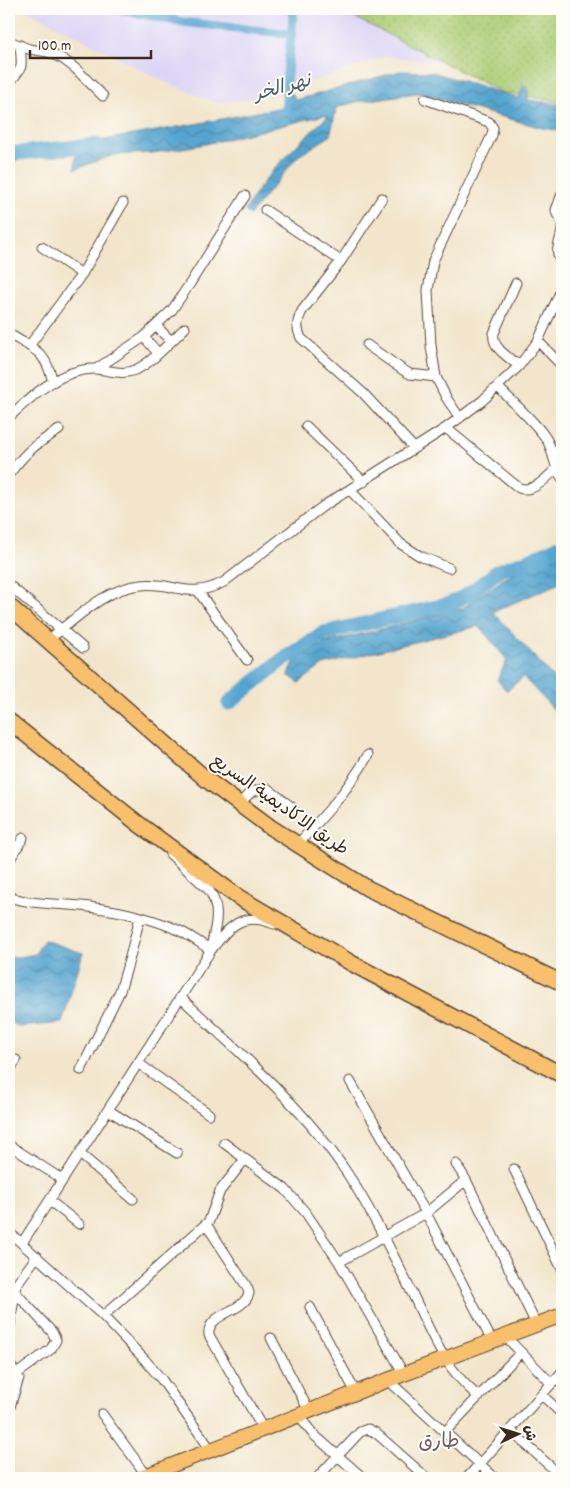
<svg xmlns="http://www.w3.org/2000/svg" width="571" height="1487" font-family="Dekko,'Playpen Sans Arabic',sans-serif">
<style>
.built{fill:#ddd5f6}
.grass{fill:url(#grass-dots);stroke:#747c4a}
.water{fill:url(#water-waves);stroke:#486776}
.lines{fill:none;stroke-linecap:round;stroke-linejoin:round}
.canal{stroke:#55a4cf;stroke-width:9}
.river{stroke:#55a4cf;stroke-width:15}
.street-casing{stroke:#564638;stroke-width:11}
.primary-casing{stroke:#564638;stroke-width:16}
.highway-casing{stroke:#564638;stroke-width:18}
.street{stroke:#fff;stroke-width:9}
.primary{stroke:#f8bf6c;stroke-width:14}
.highway{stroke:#f8bf6c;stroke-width:15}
.labels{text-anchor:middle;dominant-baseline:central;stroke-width:4;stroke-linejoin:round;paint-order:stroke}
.street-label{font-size:18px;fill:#3b2a1e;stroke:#fdfcf7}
.water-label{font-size:19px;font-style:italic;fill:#455b65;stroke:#fdfcf7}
.quarter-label{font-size:20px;fill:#6d5c68;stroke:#fdfcf7}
</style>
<defs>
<pattern id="grass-dots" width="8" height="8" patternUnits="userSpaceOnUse" patternTransform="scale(1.25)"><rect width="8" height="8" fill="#accd75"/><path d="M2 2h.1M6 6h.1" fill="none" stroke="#95b065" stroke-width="1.8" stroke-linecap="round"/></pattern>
<pattern id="water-waves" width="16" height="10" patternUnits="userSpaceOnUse" patternTransform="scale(1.25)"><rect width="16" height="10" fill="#55a4cf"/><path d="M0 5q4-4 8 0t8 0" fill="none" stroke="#4886a7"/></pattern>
</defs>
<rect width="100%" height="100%" fill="#fdfcf7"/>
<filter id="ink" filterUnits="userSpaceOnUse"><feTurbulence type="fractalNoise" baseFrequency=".02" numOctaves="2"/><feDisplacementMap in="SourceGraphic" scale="10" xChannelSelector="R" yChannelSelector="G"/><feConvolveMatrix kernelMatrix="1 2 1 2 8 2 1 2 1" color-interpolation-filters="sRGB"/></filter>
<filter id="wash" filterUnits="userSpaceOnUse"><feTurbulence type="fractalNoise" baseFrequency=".0096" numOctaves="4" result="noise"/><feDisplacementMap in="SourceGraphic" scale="20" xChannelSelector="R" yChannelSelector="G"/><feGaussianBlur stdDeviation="1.12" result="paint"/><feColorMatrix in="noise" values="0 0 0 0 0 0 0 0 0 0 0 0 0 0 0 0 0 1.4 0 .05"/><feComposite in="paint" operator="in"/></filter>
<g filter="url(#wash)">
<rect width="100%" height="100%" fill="#f2e5cb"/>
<!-- built -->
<path class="built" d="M25 9H562V77L387 56 269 96 217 103 165 82Z"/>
<!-- grass -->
<path class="grass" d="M338 9H562V102L501 92Z"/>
<!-- water -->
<path class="water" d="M400 71 432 72 519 98 523 85 528 87V100L562 104V131L542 128 417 93 356 102 337 107 330 136 297 157 250 215 245 211C264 174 297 145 327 117L325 115 206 144 153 153 114 155 75 169 76 145 206 122 283 107V96L292 93 296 100Z
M562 553V582L493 612 544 667 562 689V718L523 677 507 691 497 680 507 660 479 626 323 665 299 683 288 675 295 660 326 642 370 632 463 608 502 580 525 567Z
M44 940 83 953 62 1023 20 1027 9 1022V956L20 957 35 954Z"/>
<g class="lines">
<!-- canal -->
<path class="canal" d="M118 9 182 22 291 34
M286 107V83L294 9"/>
<!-- river -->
<path class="river" d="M9 154 97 145
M229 703 282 660 324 633 450 604 469 594 498 571 529 560 562 545"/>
</g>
</g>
<g filter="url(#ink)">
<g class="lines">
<!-- street casing -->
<g class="street-casing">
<path id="street" d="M9 41 29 49 48 52 63 59 76 69 103 96
M9 83C24 65 22 70 20 45
M425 99 489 122 493 128 492 135 433 261 428 290 431 346 436 377 447 399 460 418
M562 194 556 210C556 215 561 219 562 224 564 239 551 249 562 263
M382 198 341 261 302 311C297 321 296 327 301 338L363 393 414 448
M265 210 341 261
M42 247 82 274
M516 283 494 333C491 348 509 357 519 366
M156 326 171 341
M9 334C35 350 45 350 53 382
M144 337 158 353
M538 341 562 366
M367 345 403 370 410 374 436 377
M29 346 82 274 123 203
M96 369 144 337 172 310 189 285 245 196
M498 387C511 401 540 426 548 442 554 454 554 467 562 478
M9 417C32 396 60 369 94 369 108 369 121 376 135 370 152 363 171 341 185 328
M306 426 364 482
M446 428 519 488C534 493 546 478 556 469
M9 474C26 452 34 445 59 430
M350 490 401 544 420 556 449 568
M9 585 83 648
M198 591 247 660
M48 640C76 619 105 588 141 585 174 581 188 601 224 582L322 507 446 428 482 401 519 366 538 341 562 288
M239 804 251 792 267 788 293 808
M297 845C324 816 349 789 368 755
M170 854 209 890C221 908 216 926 211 947
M9 861 23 838
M9 897C37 906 67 903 96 908 122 911 154 919 178 930 189 935 200 943 211 950
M180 997C239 1052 302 1105 347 1173 372 1211 392 1253 412 1293 432 1334 443 1367 479 1397
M138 1063 209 1114
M81 1070 120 991 130 957 140 917
M9 1071 16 1060
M350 1081 426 1213 492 1341
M108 1110 177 1153
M224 1143 285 1189 306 1213 339 1262 404 1374
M9 1145 63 1180
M80 1154 133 1199
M456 1164 466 1180 536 1324
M514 1169 562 1269
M50 1201 79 1224
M206 1224 247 1287 249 1293C245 1312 206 1313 209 1335L263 1429
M9 1232 103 1316 145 1360 162 1380 211 1450
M22 1243 211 950C230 926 242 911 274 924
M339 1262 426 1213 466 1180
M15 1292 52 1332 56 1340 51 1349 18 1373
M310 1307 356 1393
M103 1316 209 1221 220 1191 245 1159
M9 1331 16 1285 37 1256
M505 1336 551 1383
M271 1338 309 1411
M9 1363 19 1378 9 1410
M388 1380 495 1478
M542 1395 562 1414
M102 1414 147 1476
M298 1415 313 1434 363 1478
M510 1430 562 1477
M445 1432 521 1352
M317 1478 360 1432 368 1429 376 1433 427 1478
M467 1478 562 1372"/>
</g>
<!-- primary casing -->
<g class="primary-casing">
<path id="primary" d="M140 1478 388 1380 562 1315"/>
</g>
<!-- highway casing -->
<g class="highway-casing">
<path id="highway" d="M9 606 207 780 270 827 367 888 562 983
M9 721 140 825 238 897 353 964 562 1075"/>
</g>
<!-- street -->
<use href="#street" class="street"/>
<!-- primary -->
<use href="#primary" class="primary"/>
<!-- highway -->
<use href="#highway" class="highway"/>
</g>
</g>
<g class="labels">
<!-- street labels -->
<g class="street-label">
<text transform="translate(279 806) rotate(35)">طريق الاكاديمية السريع</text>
</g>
<!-- water labels -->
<g class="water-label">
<text transform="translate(283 89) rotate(-15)">نهر الخر</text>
</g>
<!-- quarter labels -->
<g class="quarter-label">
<text x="439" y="1443">طارق</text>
</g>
</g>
<!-- margin -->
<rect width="571" height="1487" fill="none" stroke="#fdfcf7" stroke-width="30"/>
<!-- north arrow -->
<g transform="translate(518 1434) rotate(86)" stroke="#fdfcf7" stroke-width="4" paint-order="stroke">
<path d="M0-4L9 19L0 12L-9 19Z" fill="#3b2a1e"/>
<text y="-8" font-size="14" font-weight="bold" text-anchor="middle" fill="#3b2a1e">ش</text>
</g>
<!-- scale -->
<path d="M30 50v8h121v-8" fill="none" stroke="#3b2a1e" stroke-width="2.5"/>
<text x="38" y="50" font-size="15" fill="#3b2a1e" stroke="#fdfcf7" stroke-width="4" paint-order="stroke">100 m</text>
</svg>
